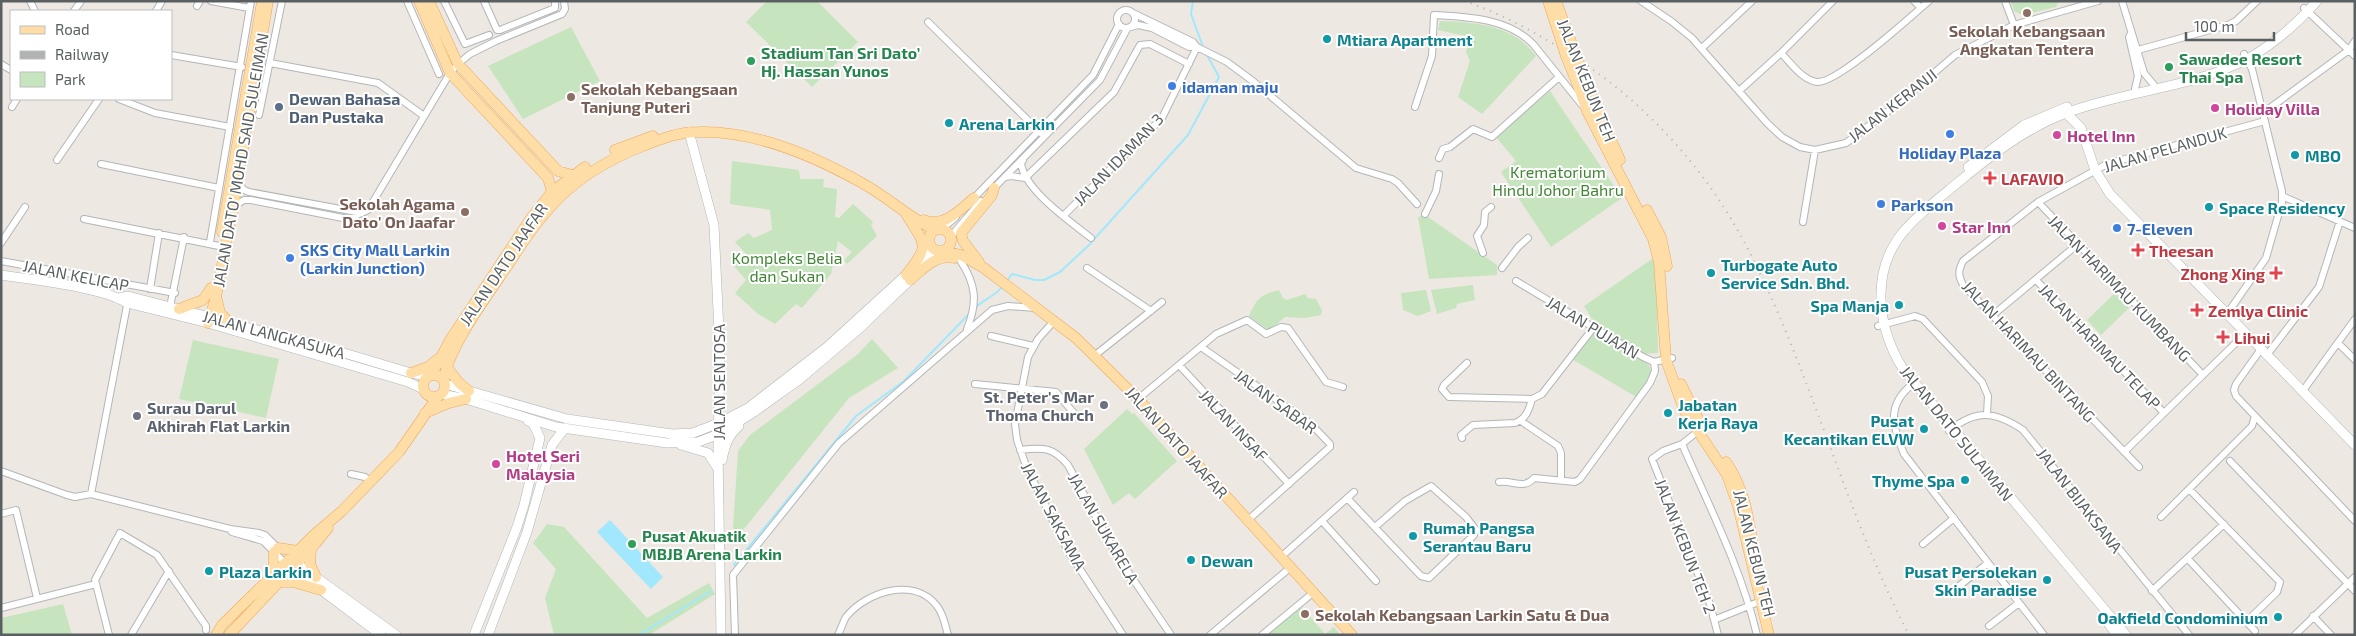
<svg xmlns="http://www.w3.org/2000/svg" width="2356" height="636" font-family="'Exo 2',sans-serif">
<style>
.green{fill:#c6e4be}
.water{fill:#a1e8fd}
.lines{fill:none;stroke-linecap:round;stroke-linejoin:round}
.stream{stroke:#a1e8fd;stroke-width:2}
.street-casing{stroke:#b3b6b9;stroke-width:8}
.secondary-casing{stroke:#b1b7b9;stroke-width:10}
.primary-casing{stroke:#efa759;stroke-width:11}
.street{stroke:#fff;stroke-width:6}
.secondary{stroke:#fff;stroke-width:9}
.primary{stroke:#fedea6;stroke-width:10}
.rail{stroke:#b1b2b2;stroke-width:2;stroke-dasharray:1 6;stroke-linecap:butt}
.primary-bridge-casing{stroke:#efa759;stroke-width:11;stroke-linecap:butt}
.primary-bridge{stroke:#fedea6;stroke-width:10}
.education-dot{fill:#8d6e63;stroke:#fff;stroke-width:2}
.culture-dot{fill:#0f9aa8;stroke:#fff;stroke-width:2}
.leisure-dot{fill:#2e9e5b;stroke:#fff;stroke-width:2}
.shop-dot{fill:#3f7fe0;stroke:#fff;stroke-width:2}
.service-dot{fill:#5c6f8a;stroke:#fff;stroke-width:2}
.hotel-dot{fill:#d1479c;stroke:#fff;stroke-width:2}
.health-dot{fill:#e0444e;stroke:#fff;stroke-width:2}
.worship-dot{fill:#6b7280;stroke:#fff;stroke-width:2}
.labels{text-anchor:middle;dominant-baseline:central;stroke-width:4;stroke-linejoin:round;paint-order:stroke}
.education-label{font-size:16px;font-weight:bold;fill:#785e54;stroke:#fff;text-anchor:start}
.culture-label{font-size:16px;font-weight:bold;fill:#0d838f;stroke:#fff;text-anchor:start}
.leisure-label{font-size:16px;font-weight:bold;fill:#27864d;stroke:#fff;text-anchor:start}
.street-label{font-size:16px;fill:#5a6062;stroke:#fff}
.shop-label{font-size:16px;font-weight:bold;fill:#366cbe;stroke:#fff;text-anchor:start}
.service-label{font-size:16px;font-weight:bold;fill:#4e5e75;stroke:#fff;text-anchor:start}
.hotel-label{font-size:16px;font-weight:bold;fill:#b23c85;stroke:#fff;text-anchor:start}
.park-label{font-size:16px;fill:#438536;stroke:#fff}
.health-label{font-size:16px;font-weight:bold;fill:#be3a42;stroke:#fff;text-anchor:start}
.worship-label{font-size:16px;font-weight:bold;fill:#5b616d;stroke:#fff;text-anchor:end}
</style>
<rect width="100%" height="100%" fill="#ede8e2"/>
<!-- green -->
<path class="green" d="M767 1H817L858 42 812 87 746 22Z
M2011 1H2059L2056 7 2022 15 2014 11Z
M1440 21C1475 22 1514 25 1536 56L1482 114 1458 97 1470 61 1466 52 1470 37 1438 30Z
M571 27 600 81 523 119 488 66Z
M1550 91 1622 198 1551 247 1501 172 1516 161 1496 137Z
M732 161 799 170 800 179H824L823 187 837 189 835 217 839 218 853 204 873 222 871 225 877 236 847 264 844 260 852 252 838 241 831 274 802 308 796 304 775 324 758 314 735 293 746 280 734 266 747 255 735 242 748 233 754 238 772 230 770 210 730 204Z
M1422 216 1428 217 1497 265V275L1429 279 1418 217Z
M1652 259 1656 268 1658 353 1641 354 1595 324 1584 306Z
M1473 285 1475 300 1457 304 1456 308 1437 314 1431 290Z
M1279 290 1283 298 1287 300 1305 294 1308 298 1316 299 1322 310 1321 315 1305 318 1285 317 1269 331 1249 316C1257 298 1260 295 1279 290Z
M1426 290 1431 311 1418 316 1403 310 1401 293Z
M2115 293 2129 308 2101 335 2087 320Z
M1591 331 1648 364 1653 374 1638 398 1572 359Z
M872 339 898 368 849 398 732 544 738 451 750 435 858 354Z
M193 340 279 359 266 418 179 399Z
M1127 409 1132 414 1134 413 1177 461 1135 499 1129 493 1113 505 1084 449Z
M547 524 564 527 647 618 709 583 715 594 649 635H554L545 598 556 569 533 543Z
M63 604 72 635H1V618Z
M1300 605 1325 634 1334 627 1340 635H1265Z"/>
<!-- water -->
<path class="water" d="M610 520 663 577 651 589 597 532Z"/>
<g class="lines">
<!-- stream -->
<path class="stream" d="M1193 1 1191 14 1203 47
M1007 281 1012 274 1035 280H1044L1060 272 1088 246 1188 135 1219 77 1207 55
M975 308C983 300 995 296 1002 287
M734 565 856 416 904 381 970 313
M639 635 711 591"/>
<!-- street casing -->
<g class="street-casing">
<path id="street" d="M30 1 35 11
M211 1 249 8
M407 1 439 74
M444 1 465 44 489 35
M484 1 497 30H500L555 8V1
M1641 1 1671 21 1692 38 1767 123 1782 137 1800 147 1815 150 1846 143 1899 103 1955 55 2014 25 2098 1
M1914 1 1921 8
M2005 1 2014 25
M2122 1 2144 73 2154 85
M197 6 200 1
M2304 8 2355 56
M1117 19a9 9 0 1 1 18 0a9 9 0 1 1-18 0Z
M74 11 81 1
M156 11 162 1
M1133 13 1193 42 1197 47 1227 62 1254 82 1356 168 1392 179 1398 183 1417 204
M928 22 1041 133
M1131 27 1138 25 1152 28 1189 47H1197
M2131 33 2129 37 2138 76 2135 89
M1702 48 1752 1
M2138 50 2228 25 2236 21 2257 1
M1781 53C1791 63 1802 80 1817 82 1837 84 1910 17 1929 1
M171 55 242 67
M270 63 378 83 424 116
M1 64 11 70
M1739 91 1781 53 1833 1
M119 99 155 113 230 127
M12 107 17 99
M1415 107 1432 56 1434 15C1468 17 1508 18 1533 44L1582 105
M2263 113 2349 50 2355 41
M259 115 282 1
M1439 158 1443 149 1450 147 1473 129 1492 137 1559 77
M57 160 99 99
M1023 160 1021 163C1024 190 1071 222 1091 238
M101 164 219 188
M1005 177 1011 176 1025 178
M1025 178 1114 92 1140 45 1150 44 1189 64
M237 182 244 190 249 192 362 213
M992 190 1100 80 1127 29
M2282 196 2355 228
M972 200 1093 75 1119 24
M2038 202 2203 375
M234 206 244 200H251L348 219 368 210 450 73 458 64 470 54 496 41 562 14 565 9 564 1
M1425 214 1436 191 1439 174
M1063 216 1162 118 1197 47
M84 219 219 246
M1803 222 1815 150
M942 229 956 217
M951 236 981 201
M210 242 251 1
M1 243 25 207
M1483 253 1477 236 1484 225 1485 212 1491 207
M960 260C976 284 978 302 967 329
M1 261 175 293
M1087 268 1151 311
M1502 268 1518 247 1528 238
M2036 280 2164 413
M1516 281 1643 357 1654 362 1672 358
M150 289 159 233
M170 307 184 237
M2227 314 2266 258 2282 202V191L2252 69 2244 54
M1993 315 2078 244
M1055 320 1038 339 1028 357 1015 424 1017 440 1026 466 1068 551 1123 635
M1878 326 1915 316 1923 319 1982 382 1988 396 1987 414
M991 336 1033 346
M2338 343 2355 360
M1201 347 1311 424 1330 444V447L1248 520
M2261 349 2236 384 2234 390 2236 396 2355 521
M2267 355 2319 287 2340 221
M1094 356 1162 302
M1467 363 1444 385 1442 389 1449 397 1532 399 1542 394 1594 327
M1179 365 1289 484
M1914 383C1886 404 1892 426 1904 454L2044 635
M975 384 1056 392 1078 418
M2302 392 2355 319
M1138 399 1216 334 1247 320 1266 334 1281 327 1288 328 1326 382 1343 387
M1521 421 1558 446 1561 453V480
M1949 431C1976 409 1995 411 2023 430L2189 635
M1697 432 1682 444 1663 451 1652 459 1710 604 1718 635
M1462 438 1461 435 1473 425 1515 423C1526 419 1529 410 1532 399
M1682 444C1709 506 1741 568 1757 635
M1020 450C1043 447 1053 447 1068 465L1116 554 1171 635
M2124 452 2246 333
M2230 461 2355 591
M2139 467 1963 285C1958 275 1958 271 1963 261L2038 202 2107 164 2265 121
M1 471 67 495 75 497 91 494 230 529 259 533 265 535 280 550
M351 474 365 477 371 482
M1499 482C1513 480 1524 490 1534 478L1575 482 1580 479 1650 383 1655 371 1654 362
M2189 489 2280 582 2277 592 2246 622
M91 494 128 300
M1347 498 1421 576 1429 578 1474 535 1476 530 1466 517 1431 486 1405 501 1375 527
M1 514 16 510 37 598
M2161 517 2252 426 2255 416
M1322 521 1376 581
M230 529 232 532 263 541 285 563
M1923 544 1954 518
M1282 556 1354 492
M2188 559 2255 631
M1959 586 1988 563
M2152 591 2224 524
M1 608 96 584
M2313 616 2331 635
M1714 620 1766 599
M1989 626 2019 603
M109 635 95 580 120 533 157 555 206 626V630
M131 635 169 571
M735 635 733 575 839 443 992 310 1008 306 1036 308
M838 635C841 629 843 622 846 617 866 592 914 576 937 606 944 615 945 625 948 635
M1210 635 1291 567
M1262 635 1314 592
M2295 635 2355 577"/>
</g>
<!-- secondary casing -->
<g class="secondary-casing">
<path id="secondary" d="M2066 113 2081 128 2095 170 2110 194 2355 445
M689 132 714 225 720 353 718 450 721 635
M1968 167 2024 125 2067 107
M927 263 938 252
M1 275C32 280 103 287 127 303L208 323 408 382 423 389
M119 298 128 296 213 318
M233 324 307 342 411 373 428 376
M445 384 567 419 672 434 693 433 719 423 748 408 827 347 906 275 927 253 930 245
M441 394 466 399 556 427 667 443 698 442 719 434 754 412 800 379 860 328 914 276
M681 445 708 453 718 469
M722 460C725 445 728 436 739 426
M292 560 396 635
M287 564 381 635
M2105 619 2117 635
M474 635 517 527 524 505 540 438 533 423 528 421
M488 635 527 532 552 445 565 428
M2126 635 1903 369C1877 327 1870 271 1904 231 1920 212 1942 196 1961 180 1993 154 2026 128 2066 113 2121 92 2182 89 2237 64 2266 51 2296 25 2317 1"/>
</g>
<!-- primary casing -->
<g class="primary-casing">
<path id="primary" d="M419 1 450 73 548 178 552 192
M429 1 458 64 558 171 572 175
M1579 88 1587 111 1653 239 1659 262 1666 360 1684 410 1727 475 1738 506 1769 635
M1589 90 1620 160
M615 150 653 136
M1647 210 1661 237 1667 266
M906 214C925 245 931 244 906 275
M923 220C944 228 959 211 974 198
M929 240a11 11 0 1 1 22 0a11 11 0 1 1-22 0Z
M222 232 262 2
M944 251 961 255 984 268 1076 338 1138 399 1352 635
M979 262 963 241 961 233 992 195 994 188
M910 280C923 269 936 254 954 258
M217 300 220 313 231 324
M179 309 203 300 211 288
M208 323 216 297 233 207 268 1
M446 366 459 383 469 391
M411 373 428 367 438 359
M432 374 450 340 531 218 552 192 585 167
M423 386a11 11 0 1 1 22 0a11 11 0 1 1-22 0Z
M444 381C446 349 493 288 512 259 548 202 579 171 643 146 661 139 678 132 698 132 754 130 814 156 862 183 888 197 909 218 935 230
M1681 384 1701 425
M425 413 449 403 466 399
M1726 462C1745 489 1749 520 1754 552
M278 548 298 551
M311 549 310 564 316 577
M273 575 274 552
M278 582H293L321 590
M216 635 222 625 315 534 342 511 399 452 438 396
M229 635 316 543 328 528"/>
</g>
<!-- street -->
<use href="#street" class="street"/>
<!-- secondary -->
<use href="#secondary" class="secondary"/>
<!-- primary -->
<use href="#primary" class="primary"/>
<!-- rail -->
<path class="rail" d="M1464 1C1500 13 1533 31 1565 51 1643 99 1707 169 1749 251 1812 374 1845 512 1909 635"/>
<!-- primary-bridge casing -->
<g class="primary-bridge-casing">
<path id="primary-bridge" d="M1548 1 1566 56 1579 88
M1556 1 1589 90"/>
</g>
<!-- primary-bridge -->
<use href="#primary-bridge" class="primary-bridge"/>
</g>
<!-- markers -->
<g class="education-dot">
<circle cx="2027" cy="13" r="5"/>
<circle cx="571" cy="97" r="5"/>
<circle cx="465" cy="212" r="5"/>
<circle cx="1305" cy="614" r="5"/>
</g>
<g class="culture-dot">
<circle cx="1327" cy="39" r="5"/>
<circle cx="949" cy="123" r="5"/>
<circle cx="2295" cy="155" r="5"/>
<circle cx="2209" cy="207" r="5"/>
<circle cx="1711" cy="273" r="5"/>
<circle cx="1899" cy="305" r="5"/>
<circle cx="1668" cy="413" r="5"/>
<circle cx="1924" cy="429" r="5"/>
<circle cx="1965" cy="480" r="5"/>
<circle cx="1413" cy="536" r="5"/>
<circle cx="1191" cy="560" r="5"/>
<circle cx="209" cy="571" r="5"/>
<circle cx="2047" cy="580" r="5"/>
<circle cx="2278" cy="617" r="5"/>
</g>
<g class="leisure-dot">
<circle cx="751" cy="61" r="5"/>
<circle cx="2169" cy="67" r="5"/>
<circle cx="632" cy="544" r="5"/>
</g>
<g class="shop-dot">
<circle cx="1172" cy="86" r="5"/>
<circle cx="1950" cy="134" r="5"/>
<circle cx="1881" cy="204" r="5"/>
<circle cx="2117" cy="228" r="5"/>
<circle cx="290" cy="258" r="5"/>
</g>
<circle class="service-dot" cx="279" cy="107" r="5"/>
<g class="hotel-dot">
<circle cx="2215" cy="108" r="5"/>
<circle cx="2057" cy="135" r="5"/>
<circle cx="1942" cy="226" r="5"/>
<circle cx="496" cy="464" r="5"/>
</g>
<g class="health-dot">
<path d="M1987.5 170.5h5v5h5v5h-5v5h-5v-5h-5v-5h5z"/>
<path d="M2135.5 242.5h5v5h5v5h-5v5h-5v-5h-5v-5h5z"/>
<path d="M2273.5 265.5h5v5h5v5h-5v5h-5v-5h-5v-5h5z"/>
<path d="M2194.5 302.5h5v5h5v5h-5v5h-5v-5h-5v-5h5z"/>
<path d="M2220.5 329.5h5v5h5v5h-5v5h-5v-5h-5v-5h5z"/>
</g>
<g class="worship-dot">
<circle cx="1104" cy="405" r="5"/>
<circle cx="137" cy="416" r="5"/>
</g>
<g class="labels">
<!-- education labels -->
<g class="education-label">
<text x="2027" y="30" text-anchor="middle">Sekolah Kebangsaan<tspan x="2027" dy="18">Angkatan Tentera</tspan></text>
<text x="581" y="88">Sekolah Kebangsaan<tspan x="581" dy="18">Tanjung Puteri</tspan></text>
<text x="455" y="203" text-anchor="end">Sekolah Agama<tspan x="455" dy="18">Dato' On Jaafar</tspan></text>
<text x="1315" y="614">Sekolah Kebangsaan Larkin Satu &amp; Dua</text>
</g>
<!-- culture labels -->
<g class="culture-label">
<text x="1337" y="39">Mtiara Apartment</text>
<text x="959" y="123">Arena Larkin</text>
<text x="2305" y="155">MBO</text>
<text x="2219" y="207">Space Residency</text>
<text x="1721" y="264">Turbogate Auto<tspan x="1721" dy="18">Service Sdn. Bhd.</tspan></text>
<text x="1889" y="305" text-anchor="end">Spa Manja</text>
<text x="1678" y="404">Jabatan<tspan x="1678" dy="18">Kerja Raya</tspan></text>
<text x="1914" y="420" text-anchor="end">Pusat<tspan x="1914" dy="18">Kecantikan ELVW</tspan></text>
<text x="1955" y="480" text-anchor="end">Thyme Spa</text>
<text x="1423" y="527">Rumah Pangsa<tspan x="1423" dy="18">Serantau Baru</tspan></text>
<text x="1201" y="560">Dewan</text>
<text x="219" y="571">Plaza Larkin</text>
<text x="2037" y="571" text-anchor="end">Pusat Persolekan<tspan x="2037" dy="18">Skin Paradise</tspan></text>
<text x="2268" y="617" text-anchor="end">Oakfield Condominium</text>
</g>
<!-- leisure labels -->
<g class="leisure-label">
<text x="761" y="52">Stadium Tan Sri Dato’<tspan x="761" dy="18">Hj. Hassan Yunos</tspan></text>
<text x="2179" y="58">Sawadee Resort<tspan x="2179" dy="18">Thai Spa</tspan></text>
<text x="642" y="535">Pusat Akuatik<tspan x="642" dy="18">MBJB Arena Larkin</tspan></text>
</g>
<!-- street labels -->
<g class="street-label">
<text transform="translate(1587 80) rotate(68)">JALAN KEBUN TEH</text>
<text transform="translate(1892 105) rotate(-38)">JALAN KERANJI</text>
<text transform="translate(2165 149) rotate(-16)">JALAN PELANDUK</text>
<text transform="translate(1118 159) rotate(-46)">JALAN IDAMAN 3</text>
<text transform="translate(240 160) rotate(-80)">JALAN DATO' MOHD SAID SULEIMAN</text>
<text transform="translate(503 264) rotate(-56)">JALAN DATO JAAFAR</text>
<text transform="translate(76 275) rotate(11)">JALAN KELICAP</text>
<text transform="translate(2120 288) rotate(46)">JALAN HARIMAU KUMBANG</text>
<text transform="translate(1593 327) rotate(31)">JALAN PUJAAN</text>
<text transform="translate(274 334) rotate(15)">JALAN LANGKASUKA</text>
<text transform="translate(2100 346) rotate(46)">JALAN HARIMAU TELAP</text>
<text transform="translate(2029 351) rotate(47)">JALAN HARIMAU BINTANG</text>
<text transform="translate(718 382) rotate(-90)">JALAN SENTOSA</text>
<text transform="translate(1276 401) rotate(36)">JALAN SABAR</text>
<text transform="translate(1234 425) rotate(47)">JALAN INSAF</text>
<text transform="translate(1957 433) rotate(51)">JALAN DATO SULAIMAN</text>
<text transform="translate(1177 442) rotate(48)">JALAN DATO JAAFAR</text>
<text transform="translate(2080 500) rotate(52)">JALAN BIJAKSANA</text>
<text transform="translate(1054 516) rotate(62)">JALAN SAKSAMA</text>
<text transform="translate(1104 528) rotate(60)">JALAN SUKARELA</text>
<text transform="translate(1686 546) rotate(69)">JALAN KEBUN TEH 2</text>
<text transform="translate(1755 553) rotate(76)">JALAN KEBUN TEH</text>
</g>
<!-- shop labels -->
<g class="shop-label">
<text x="1182" y="86">idaman maju</text>
<text x="1950" y="152" text-anchor="middle">Holiday Plaza</text>
<text x="1891" y="204">Parkson</text>
<text x="2127" y="228">7-Eleven</text>
<text x="300" y="249">SKS City Mall Larkin<tspan x="300" dy="18">(Larkin Junction)</tspan></text>
</g>
<!-- service labels -->
<g class="service-label">
<text x="289" y="98">Dewan Bahasa<tspan x="289" dy="18">Dan Pustaka</tspan></text>
</g>
<!-- hotel labels -->
<g class="hotel-label">
<text x="2225" y="108">Holiday Villa</text>
<text x="2067" y="135">Hotel Inn</text>
<text x="1952" y="226">Star Inn</text>
<text x="506" y="455">Hotel Seri<tspan x="506" dy="18">Malaysia</tspan></text>
</g>
<!-- park labels -->
<g class="park-label">
<text x="1558" y="171">Krematorium<tspan x="1558" dy="18">Hindu Johor Bahru</tspan></text>
<text x="787" y="257">Kompleks Belia<tspan x="787" dy="18">dan Sukan</tspan></text>
</g>
<!-- health labels -->
<g class="health-label">
<text x="2001" y="178">LAFAVIO</text>
<text x="2149" y="250">Theesan</text>
<text x="2265" y="273" text-anchor="end">Zhong Xing</text>
<text x="2208" y="310">Zemlya Clinic</text>
<text x="2234" y="337">Lihui</text>
</g>
<!-- worship labels -->
<g class="worship-label">
<text x="1094" y="396">St. Peter's Mar<tspan x="1094" dy="18">Thoma Church</tspan></text>
<text x="147" y="407" text-anchor="start">Surau Darul<tspan x="147" dy="18">Akhirah Flat Larkin</tspan></text>
</g>
</g>
<!-- border -->
<rect width="2356" height="636" fill="none" stroke="#5a6062" stroke-width="5"/>
<!-- legend -->
<rect x="10" y="10" width="162" height="90" fill="#ffffff" stroke="#bdbfc0"/>
<rect x="20" y="26" width="25" height="8" fill="#fedea6" stroke="#bdbfc0"/>
<text x="55" y="35" font-size="15" fill="#5a6062">Road</text>
<rect x="20" y="51" width="25" height="8" fill="#b1b2b2" stroke="#bdbfc0"/>
<text x="55" y="60" font-size="15" fill="#5a6062">Railway</text>
<rect x="20" y="72" width="25" height="15" fill="#c6e4be" stroke="#bdbfc0"/>
<text x="55" y="85" font-size="15" fill="#5a6062">Park</text>
<!-- scale -->
<path d="M2186 32v8h88v-8" fill="none" stroke="#5a6062" stroke-width="2.5"/>
<text x="2194" y="32" font-size="15" fill="#5a6062" stroke="#ffffff" stroke-width="4" paint-order="stroke">100 m</text>
</svg>
